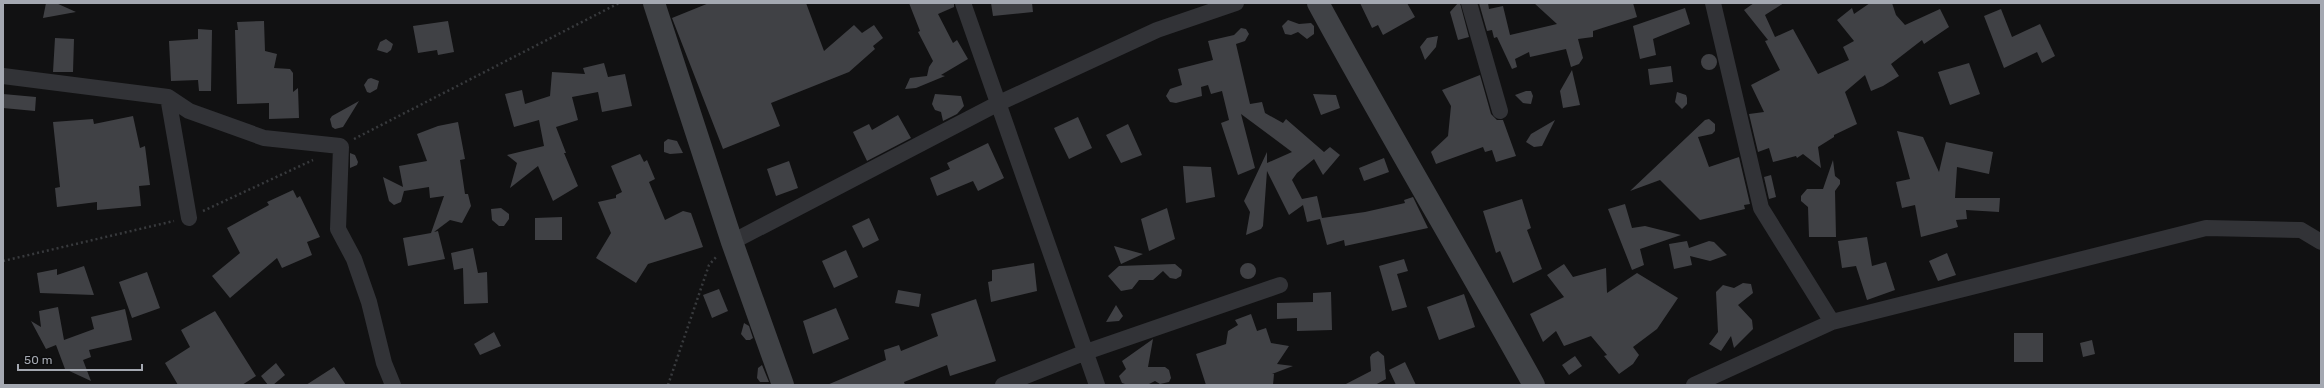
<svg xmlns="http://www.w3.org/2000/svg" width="2324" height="388" font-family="Rubik,sans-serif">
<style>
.building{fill:#404145}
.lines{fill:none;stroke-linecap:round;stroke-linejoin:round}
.path{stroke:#383a3d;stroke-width:2.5;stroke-dasharray:2 3;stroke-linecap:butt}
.street{stroke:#323337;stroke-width:16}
.secondary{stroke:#404246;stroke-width:22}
</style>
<rect width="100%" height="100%" fill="#111112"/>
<!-- building -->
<path class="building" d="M46 3H56L76 12 43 18Z
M709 3H806L824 51 854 25 862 33 874 25 883 38 873 46 875 49 849 72 771 103 780 126 723 149 672 18Z
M909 3H954V7L938 14 953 43 957 40 968 59 941 75 945 76 916 88 905 89 910 78 927 76 929 67 933 61 918 32 920 31Z
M991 3H1032L1033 12 993 16Z
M1360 3H1407L1415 17 1383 35 1378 25 1372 28Z
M1458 3H1460L1469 37 1458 40 1450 12Z
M1479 3H1488L1489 9 1503 6 1510 35 1557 24 1534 3H1633L1637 17 1593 31V37L1578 39 1583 58 1579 64 1571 67 1566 49 1530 57 1529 52 1515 59 1517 67 1512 69 1497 37 1494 38 1492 30 1487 31Z
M1754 3H1784L1765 15 1775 37 1793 29 1818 74 1849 60 1843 47 1854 41 1837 20 1852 8 1854 14 1870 3H1892L1896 15 1905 25 1940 9 1949 27 1924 44 1922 40 1891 64 1899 76 1883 86 1871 91 1865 75 1845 92 1857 124 1834 135V137L1818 147 1821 168 1803 154 1797 158 1796 156 1773 162 1769 148 1758 152 1749 114 1764 112 1751 85 1780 70 1765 41 1768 40 1744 10Z
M1685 8 1690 24 1653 39 1656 55 1640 59 1633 26Z
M2001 9 2012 37 2040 24 2055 56 2042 63 2037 52 2004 68 1984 16Z
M1288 20 1299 24 1311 23 1314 26V34L1307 39 1298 32 1291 35 1285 34 1282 26Z
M264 21 265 51 277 54 274 68 290 69 293 73V92L298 88 299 118 269 119V103L237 104 235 30H238L237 22Z
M448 21 454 52 438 55 437 50 418 53 413 26Z
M1241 28 1246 29 1249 34 1245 41 1236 44 1250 104 1262 102 1265 113 1283 123 1286 119 1324 152 1330 147 1340 155 1323 175 1314 159 1297 173 1292 180 1302 199 1317 196 1322 218 1365 212 1405 203 1404 200 1413 197 1428 228 1345 246 1344 240 1327 245 1320 219 1307 222 1303 205 1289 215 1267 171 1263 226 1261 229 1246 235 1250 212 1244 201 1267 152V163L1292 152 1241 114 1255 168 1238 175 1221 123 1229 120 1222 91 1211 94 1208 85 1201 87 1202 96 1176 103 1170 102 1166 96 1170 89 1182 85 1178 69 1213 60 1208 41 1234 35Z
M198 29 212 30 211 91H199L198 80 171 81 169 41 198 39Z
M1438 36 1436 47 1425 60 1420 47 1427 38Z
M55 38 74 39 73 72H53Z
M386 39 393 44 391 50 387 53 377 50 380 42Z
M1701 62a8 8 0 1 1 16 0a8 8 0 1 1-16 0Z
M604 63 608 77 625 74 632 106 602 112 598 92 572 97 578 120 556 127 566 153H564L578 186 553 201 538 166 510 188 517 163 507 155 544 146 539 120 514 127 505 94 522 90 525 104 550 96 552 72 585 74 583 68Z
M1969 63 1980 94 1950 105 1938 72Z
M1671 66 1673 82 1650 85 1648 69Z
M1572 70 1580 105 1563 108 1560 91Z
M1480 75 1491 114 1497 120H1503L1516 156 1496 162 1492 150 1485 152 1483 147 1436 164 1431 152 1448 136 1451 106 1442 90Z
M371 78 379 81 377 89 370 93 367 92 364 85 368 79Z
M1526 91H1531L1533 96 1531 104 1523 103 1515 95Z
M1677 92 1686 95 1687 98V104L1682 109 1675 102Z
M3 94 36 97 35 111 3 108Z
M935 94 961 96 964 106 957 114 943 121 941 112 935 110 932 104Z
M1313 94 1336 95 1340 108 1321 115Z
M359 101 343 127 335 129 332 127 330 119 332 116Z
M898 115 911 138 867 161 853 132 869 124 872 130Z
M133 116 140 148 145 146 150 185 139 186 141 206 97 210V202L57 207 55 188 60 187 53 122 93 119 94 124Z
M1078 117 1092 148 1069 159 1054 128Z
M1709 119 1715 124V131L1712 134 1698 137 1709 167 1739 157 1750 204 1744 205 1745 209 1700 220 1660 180 1630 191 1705 120Z
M1555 120 1542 146 1534 147 1526 142 1531 134Z
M458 122 465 159 460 160 465 194H468L471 206 462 223 450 220 434 232 438 231 445 259 408 266 403 238 431 233 444 196 430 198 429 187 404 191 401 202 394 205 389 201 383 177 403 187 399 166 427 161 417 134 438 126Z
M1128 124 1142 155 1121 163 1106 135Z
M1897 131 1923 137 1939 172 1946 142 1993 152 1989 174 1957 167 1955 198H2000L1999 212 1966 210 1967 219 1956 220 1958 227 1921 237 1915 205 1902 208 1896 182 1910 179Z
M668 139 677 141 683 153 670 154 664 152V142Z
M988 143 1004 178 978 191 973 181 937 196 930 178 950 169 947 163Z
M350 153 355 155 358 162 357 165 350 168Z
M640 154 644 162 647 160 655 179 649 182 665 220 683 211 691 213 703 247 648 264 636 283 596 258 611 233 598 202 616 198V195L622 192 611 166Z
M1384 158 1389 172 1364 181 1359 168Z
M1833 160 1835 176 1840 180V184L1835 191 1836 237H1809L1808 207 1801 201V196L1807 189H1823Z
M789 161 798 188 776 196 767 169Z
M1183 166 1211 167 1215 197 1186 203Z
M1771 175 1776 197 1769 199 1764 177Z
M293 190 297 198 300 196 320 237 307 242 312 255 282 268 277 258 230 298 212 276 240 253 227 228 269 205 267 202Z
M1522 199 1531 228 1527 230 1542 269 1513 283 1500 251 1496 253 1483 211Z
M1625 204 1632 228 1645 226 1681 235 1640 249 1644 265 1632 270 1608 209Z
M501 208 509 214V219L504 226H499L492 220 491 209Z
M1167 208 1175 239 1149 251 1141 219Z
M562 217V240H535V218Z
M869 218 879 240 863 248 852 226Z
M1867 237 1872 266 1886 262 1895 290 1867 300 1856 266 1842 268 1838 241Z
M1687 241 1689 248 1709 241 1714 242 1727 255 1710 261 1690 256 1692 265 1674 269 1669 244Z
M1114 246 1143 254 1121 264Z
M473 248 478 273 487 272 488 303 464 304 463 268 454 270 451 253Z
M846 250 858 277 834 288 822 261Z
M1947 253 1956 275 1938 281 1929 261Z
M1404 259 1408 271 1397 274 1407 307 1392 311 1379 266Z
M1034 263 1037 291 991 302 988 282 992 281V270Z
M1240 271a8 8 0 1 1 16 0a8 8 0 1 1-16 0Z
M1175 264 1182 270 1181 276 1176 279 1170 278 1163 271 1153 280H1139L1132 289 1121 291 1108 276 1119 266Z
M1564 264 1573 277 1606 268 1607 293 1637 273 1678 298 1657 329 1633 347 1639 355 1633 364 1619 374 1604 356 1607 355 1591 336 1564 346 1556 331 1543 342 1530 314 1564 297 1547 275Z
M84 266 94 295 40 293 37 273 57 269V275Z
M147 272 160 308 132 318 119 282Z
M1743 283 1751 284 1753 293 1738 305 1752 320 1753 329 1734 348 1731 336 1721 351 1709 344 1718 332 1716 292 1723 285 1734 288Z
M719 289 728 311 712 318 703 295Z
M898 290 921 294 919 307 895 303Z
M1331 292 1332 330 1297 331V318L1277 319V303L1313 302V293Z
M1464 294 1475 327 1439 340 1427 307Z
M976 299 996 361 950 376 947 365 904 382 905 385H827L886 360 884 350 899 345 901 351 938 336 931 314Z
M1116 305 1123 316 1119 321 1106 322Z
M58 307 64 340 94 329 91 317 125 309 132 340 89 350 91 357 83 360 91 381 65 369 56 345 46 349 31 321 41 327 39 311Z
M836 308 849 339 813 354 803 321Z
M215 311 256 376 242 385H178L165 363 190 347 181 330Z
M1251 314 1257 331 1266 328 1271 343 1289 346 1277 364 1293 366 1272 374H1274L1273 385H1206L1196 354 1226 344 1228 331 1238 325 1235 320Z
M744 323 749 326 753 338 750 340H746L741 334Z
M494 332 501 346 480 355 474 344Z
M2014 333H2043V362H2014Z
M1153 339 1148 367H1165L1169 370 1171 378 1169 382 1160 384 1155 381 1147 385H1128L1122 383 1119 376 1126 369 1122 361Z
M2092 340 2095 354 2083 357 2080 343Z
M1378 351 1384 356 1386 379 1375 385H1344L1371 371 1370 357 1372 354Z
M1575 356 1582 366 1569 375 1562 365Z
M1405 362 1416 385H1396L1389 370Z
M276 363 285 375 273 385H268L261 376Z
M762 365 769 382H760L757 378 758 368Z
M334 367 346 385H306Z"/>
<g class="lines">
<!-- path -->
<path class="path" d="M354 139 619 3
M203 211 313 160
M3 261 174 221
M668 385 709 265 717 256"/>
<!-- street -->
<path class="street" d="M963 3 1097 385
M1469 3 1500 111
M1713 3 1761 208 1832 322
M3 76 168 97 189 111 264 138 340 146
M168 97 189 218
M341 147 338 229 354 259 369 302 384 363 393 385
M732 242 997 104 1157 30 1236 3
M1003 385 1086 352 1280 285
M1694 385 1832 322 2206 228 2301 230 2321 242"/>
<!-- secondary -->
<path class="secondary" d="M654 3 732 242 783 385
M1318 3C1388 132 1463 257 1534 385"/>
</g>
<!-- border -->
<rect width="2324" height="388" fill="none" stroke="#a4a8b1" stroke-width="8"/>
<!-- scale -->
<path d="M18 364v6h124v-6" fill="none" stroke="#a4a8b1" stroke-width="2"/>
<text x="24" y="364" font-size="12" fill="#a4a8b1" stroke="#0c0c0d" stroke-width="3" paint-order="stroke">50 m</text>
</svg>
